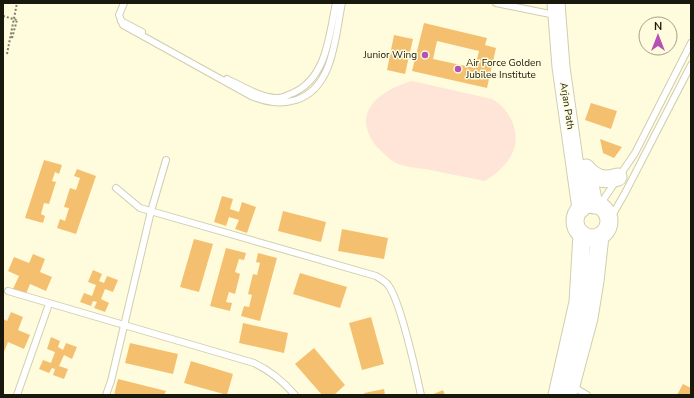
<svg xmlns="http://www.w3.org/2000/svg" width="694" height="398" font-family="'Nunito Sans',sans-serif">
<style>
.green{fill:#fee5d8}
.building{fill:#f4c070;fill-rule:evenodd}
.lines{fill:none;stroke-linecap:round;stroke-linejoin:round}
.lane-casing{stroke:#d0ceb0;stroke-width:8}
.secondary-casing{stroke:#d0ceb0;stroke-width:19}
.path{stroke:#817f6b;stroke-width:2;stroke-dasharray:2 2;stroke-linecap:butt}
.lane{stroke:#fff;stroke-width:6}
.secondary{stroke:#fff;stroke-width:17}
.path-bridge{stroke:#817f6b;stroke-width:2;stroke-dasharray:2 2;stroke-linecap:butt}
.poi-dot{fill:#b651b6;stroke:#fefcdc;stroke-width:1.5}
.labels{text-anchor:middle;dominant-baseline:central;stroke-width:3;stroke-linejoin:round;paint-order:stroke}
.poi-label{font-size:10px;fill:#19180d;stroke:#fefcdc;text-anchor:end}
.street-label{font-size:10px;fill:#19180d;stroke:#fefcdc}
</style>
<rect width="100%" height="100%" fill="#fefcdc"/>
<!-- green -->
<path class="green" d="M412 81 492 99C501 104 506 110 511 119 524 147 508 166 485 181 465 177 445 173 425 169 416 168 407 167 398 164 391 161 383 153 377 147 349 113 380 90 412 81Z"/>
<!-- building -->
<path class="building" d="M424 23 487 38 485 45 496 48 487 88 412 71ZM437 41 479 51 475 68 433 59Z
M394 35 413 39 405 74 387 70Z
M591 103 617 111 611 129 585 120Z
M600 139 622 147 614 158 603 153Z
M44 160 62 165 59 174 55 172 52 181 56 182 49 204 44 203 41 214 45 216 43 223 25 218Z
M77 169 96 176 76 234 57 228 60 219 65 221 69 208 64 207 70 188 76 190 80 178 74 176Z
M222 196 233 199 230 209 239 212 242 202 256 207 247 233 235 229 239 220 229 217 226 226 214 222Z
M283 211 326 222 321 242 278 231Z
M342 229 388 238 384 259 338 251Z
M194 239 213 244 199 292 180 287Z
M226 248 246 253 244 260 239 259 235 272 240 274 235 294 229 292 226 302 232 303 230 311 210 306Z
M258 253 277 258 260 321 241 316 244 306 249 307 252 295 248 294 253 274 257 275 260 263 256 262Z
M33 254 45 259 40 272 52 277 46 291 30 284 26 294 13 289 19 276 8 271 14 257 29 263Z
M93 270 102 274 99 281 104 283 107 276 118 280 113 292 105 289 101 299 109 303 105 312 94 308 97 302 93 301 91 306 80 302 84 293 92 296 96 285 88 282Z
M300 273 347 287 340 308 293 294Z
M11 312 23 317 18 330 30 335 24 349 8 342 3 354V319L7 321Z
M371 317 384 364 362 370 349 323Z
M243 323 288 333 284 353 239 343Z
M51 337 60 341 58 347 63 350 66 343 77 347 72 359 64 355 59 366 68 369 64 379 53 375 55 369 52 368 49 373 39 369 43 360 51 363 55 352 47 349Z
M130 343 178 354 173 374 125 363Z
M314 348 345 385 334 395H322L295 364Z
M191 361 233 374 227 395 184 383Z
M118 379 166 391 164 395H114Z
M683 384 691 388V395H677Z
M384 389 385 395H365L364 393Z
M443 390 445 395H431Z"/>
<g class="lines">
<!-- lane casing -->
<g class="lane-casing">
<path id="lane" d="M124 3 119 15 123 25 251 96C266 102 280 105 296 100 334 88 335 36 342 3
M496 3 555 15
M121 21 142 32
M227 79C242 86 259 97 276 98 282 99 287 95 293 93 327 78 329 35 336 3
M116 188 140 208 376 276C381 279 385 281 388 285 401 301 416 373 421 395
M599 206 635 153 691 43
M609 221 625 193 691 65
M8 291 254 363C271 371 283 381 295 395
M572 386 587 395
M17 395 49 304
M106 395 111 381 151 211 166 160"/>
</g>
<!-- secondary casing -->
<g class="secondary-casing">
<path id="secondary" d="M556 3 561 67 581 209
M586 168C595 179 604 181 618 177
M587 170 594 205
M575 221a17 17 0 1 1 34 0a17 17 0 1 1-34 0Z
M570 389 589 318 595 281 600 236
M557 395 578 302 582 234"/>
</g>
<!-- path -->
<path class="path" d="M12 38 17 20
M7 54 17 3"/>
<!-- lane -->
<use href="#lane" class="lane"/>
<!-- secondary -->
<use href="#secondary" class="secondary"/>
<!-- path-bridge -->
<path class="path-bridge" d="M3 16 17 20"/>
</g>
<!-- markers -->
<g class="poi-dot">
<circle cx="425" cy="55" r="4"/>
<circle cx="458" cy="69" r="4"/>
</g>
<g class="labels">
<!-- poi labels -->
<g class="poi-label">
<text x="417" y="55">Junior Wing</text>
<text x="466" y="63" text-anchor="start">Air Force Golden<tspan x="466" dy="12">Jubilee Institute</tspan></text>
</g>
<!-- street labels -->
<g class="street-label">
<text transform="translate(567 106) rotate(81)">Arjan Path</text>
</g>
</g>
<!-- border -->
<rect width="694" height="398" fill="none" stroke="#19180d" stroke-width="8"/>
<!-- north arrow -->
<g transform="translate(658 36)"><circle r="19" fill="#fefcdc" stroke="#a2a189"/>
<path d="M0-3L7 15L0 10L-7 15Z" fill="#b651b6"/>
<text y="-6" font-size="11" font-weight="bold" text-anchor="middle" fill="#19180d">N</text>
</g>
</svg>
